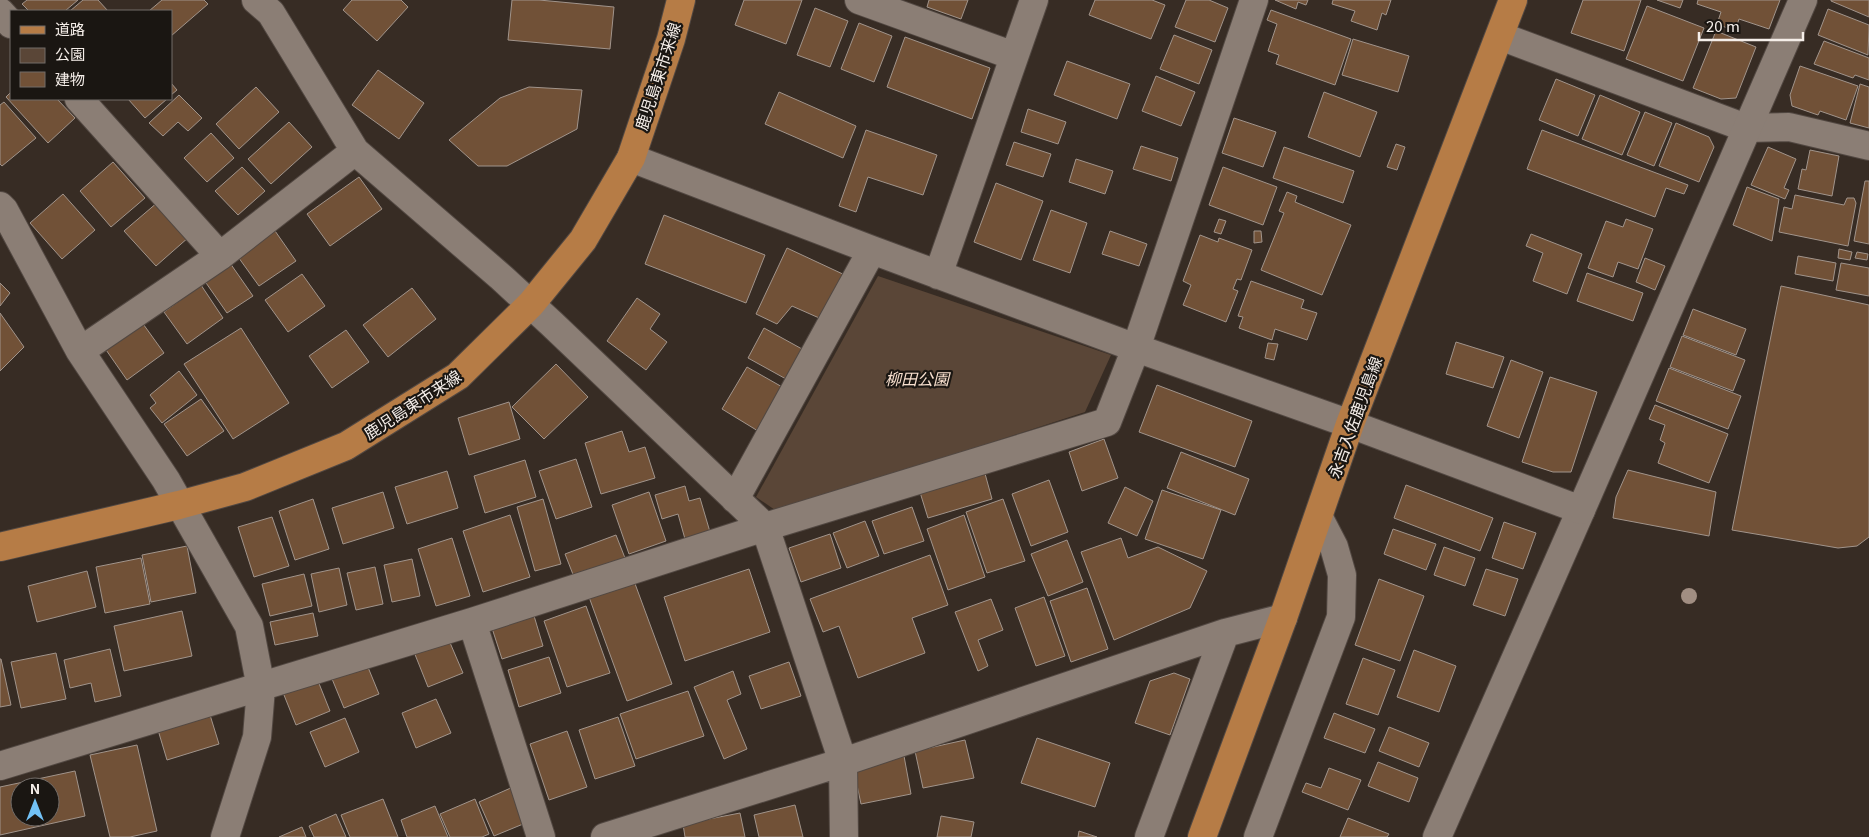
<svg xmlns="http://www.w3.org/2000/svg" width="1869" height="837" font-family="Georgia,'Noto Sans JP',serif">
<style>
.green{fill:#5a4637}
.building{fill:#715137;stroke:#a1948b;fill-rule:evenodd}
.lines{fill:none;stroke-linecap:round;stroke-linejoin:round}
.minor-casing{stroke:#524842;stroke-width:30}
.tertiary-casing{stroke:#524842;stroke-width:30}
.primary-casing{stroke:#524842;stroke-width:30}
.minor{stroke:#8b7e75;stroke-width:28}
.tertiary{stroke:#8b7e75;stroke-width:28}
.primary{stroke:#b67c46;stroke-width:28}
.tree{fill:#a18e82}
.labels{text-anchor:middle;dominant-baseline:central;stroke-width:4.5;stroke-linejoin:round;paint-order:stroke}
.street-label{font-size:16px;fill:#f5eee9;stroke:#1a1612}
.park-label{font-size:16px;font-style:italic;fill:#f7dfce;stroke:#1a1612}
</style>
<rect width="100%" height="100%" fill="#372c24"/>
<!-- green -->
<path class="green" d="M878 276 1111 355 1085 412 778 512 756 497Z"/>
<!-- building -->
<path class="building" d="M27 0H78L65 11H29L22 4Z
M83 0H98L108 11H70Z
M162 0H204L208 4 171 36V11H149Z
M352 0H401L408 7 377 41 343 10Z
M512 0H539L614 7 610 49 508 40Z
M744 0H802L786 44 735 25Z
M929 0H968L961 19 927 7Z
M1095 0H1152L1165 5 1151 39 1089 15Z
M1186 0H1209L1228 8 1215 42 1175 27Z
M1275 0H1308L1306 5 1298 2 1296 9Z
M1333 0H1391L1386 15 1382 13 1377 30 1351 21 1355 11 1332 4Z
M1583 0H1641L1624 51 1571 33Z
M1657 0H1683L1680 8Z
M1698 0H1780L1769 29 1739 19 1735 31 1717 24 1721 12 1697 4Z
M1831 0H1869V17L1831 1Z
M1647 6 1704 28 1683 81 1626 59Z
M815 8 848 21 830 67 797 55Z
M1828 9 1869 25 1868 55 1818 35Z
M1271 10 1351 39 1335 85 1276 64 1279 55 1268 51 1277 24 1267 20Z
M859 23 892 36 874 82 841 69Z
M1716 31 1756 47 1736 98 1721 99 1693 88Z
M1174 35 1212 50 1199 84 1160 69Z
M905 37 990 68 972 119 887 87Z
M1353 39 1409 56 1398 92 1342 75Z
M1824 41 1869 58V80L1855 75 1853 78 1814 64Z
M1067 61 1130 84 1117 119 1054 95Z
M1800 66 1858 86 1846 120 1820 111 1818 115 1792 106 1790 95Z
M378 70 424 103 399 139 352 105Z
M1156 76 1195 92 1181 126 1142 111Z
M1556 79 1595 95 1578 136 1539 120Z
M171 83 177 90 171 95Z
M1860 84 1869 87V128L1850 123Z
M256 87 279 112 239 149 216 124Z
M529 87 582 90 577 129 507 166H478L449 140 500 98Z
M11 92V99H57L75 118 48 143 6 97Z
M779 92 856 126 843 158 765 124Z
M1324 92 1377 112 1360 157 1308 137Z
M179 95 202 118 188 131 178 122 163 136 149 123Z
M1600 95 1640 112 1622 155 1582 139Z
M128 99H167L145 118Z
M4 102 36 138 2 166 0 164V105Z
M1028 109 1066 122 1058 144 1021 132Z
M1645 112 1672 123 1654 166 1627 155Z
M1234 118 1276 132 1263 167 1222 153Z
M289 122 312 147 271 184 248 159Z
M1676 123 1709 137 1714 147 1699 182 1659 166Z
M866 130 937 155 923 195 868 177 856 212 839 206Z
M1542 130 1688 185 1684 194 1666 188 1655 217 1527 169Z
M211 133 234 158 207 182 184 158Z
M1014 142 1051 154 1043 177 1006 165Z
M1396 144 1405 147 1397 170 1387 167Z
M1141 146 1178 158 1171 181 1133 169Z
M1284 147 1354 171 1343 203 1273 178Z
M1768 147 1796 159 1784 188 1789 190 1785 199 1751 185Z
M1810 150 1839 156 1832 196 1798 189 1802 169 1806 170Z
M1076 159 1113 171 1105 194 1069 182Z
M113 162 145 198 111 227 80 191Z
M242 167 265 191 238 215 215 191Z
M1223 167 1277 187 1263 225 1209 205Z
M359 177 382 209 330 246 307 214Z
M1865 181H1869V244L1854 241Z
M996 183 1043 201 1021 260 974 242Z
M1747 187 1779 199 1772 241 1733 225Z
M1287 192 1297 196 1295 202 1351 225 1322 295 1261 270 1284 213 1279 211Z
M63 194 95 230 62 259 30 223Z
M1795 195 1844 205 1847 198H1854L1856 203 1848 246 1779 232 1784 207 1792 209Z
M158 202 189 237 156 266 124 231Z
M1051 210 1087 223 1070 273 1033 260Z
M664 215 765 255 746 303 645 264Z
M1219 219 1226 221 1221 234 1214 232Z
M1626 219 1653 229 1638 269 1618 262 1613 277 1588 268 1606 221 1623 227Z
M273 228 296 261 259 286 236 254Z
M1110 231 1147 244 1139 266 1102 254Z
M1254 231H1261L1262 242 1254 243Z
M1531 234 1582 254 1567 294 1533 281 1543 253 1526 246Z
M1200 235 1218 242 1219 238 1252 250 1241 280 1237 279 1233 289 1238 291 1226 322 1183 305 1191 285 1183 281Z
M787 248 847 276 826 321 792 306 777 324 756 314Z
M1839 249 1852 252 1850 260 1838 258Z
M1857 252 1868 254 1867 260 1855 258Z
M1798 256 1836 263 1833 281 1795 274Z
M1645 258 1665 266 1655 290 1636 282Z
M230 263 253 296 227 313 204 280Z
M1841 263 1869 268V296L1836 290Z
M1587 273 1643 293 1633 321 1577 301Z
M302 274 325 306 288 332 265 300Z
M1251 281 1304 300 1301 308 1317 313 1307 340 1275 329 1272 340 1239 328 1243 317 1238 316Z
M0 283 10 293 0 306Z
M201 285 223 318 187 344 164 312Z
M1781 286 1869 305V537L1857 546 1838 548 1732 530Z
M412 288 436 319 388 357 363 325Z
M637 298 660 314 650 329 667 342 646 370 607 341Z
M1693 309 1746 329 1736 355 1683 335Z
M0 313 24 347 0 371Z
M141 321 164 353 127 380 104 347Z
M241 328 289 403 233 439 184 364Z
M764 328 802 349 786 379 748 358Z
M346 330 369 362 332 388 309 356Z
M1682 336 1745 360 1733 391 1670 367Z
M1456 342 1504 357 1493 388 1446 374Z
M1268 343 1278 344 1274 360 1265 358Z
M1511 360 1543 372 1519 438 1487 426Z
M556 364 588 397 544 439 512 407Z
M747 367 784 388 758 431 722 409Z
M1669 368 1741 396 1728 429 1656 401Z
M179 371 197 395 162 423 150 408 156 403 150 395Z
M1550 377 1597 392 1571 472H1553L1522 462Z
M1157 385 1252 421 1235 467 1139 432Z
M201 399 224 431 187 456 164 424Z
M509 402 520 439 469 455 458 418Z
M1655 405 1728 434 1709 483 1658 463 1665 443 1660 440 1665 425 1649 419Z
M622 431 629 452 645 447 655 478 601 494 585 443Z
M1104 439 1118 478 1082 491 1069 452Z
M1181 452 1249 479 1235 515 1167 488Z
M576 459 592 507 556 519 539 471Z
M525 460 536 497 485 513 474 476Z
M984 470 992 499 928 518 919 489Z
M1628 470 1716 492 1709 536 1613 518 1616 497Z
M447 471 458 508 407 524 395 487Z
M1049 480 1068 532 1031 546 1012 494Z
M1406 485 1493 518 1480 551 1394 518Z
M685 486 689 501 700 498 710 532 685 539 678 514 662 519 655 495Z
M1125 487 1153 501 1137 536 1108 523Z
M1162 490 1221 510 1203 559 1145 539Z
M383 492 394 528 343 544 332 508Z
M649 492 666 541 629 554 612 505Z
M313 499 329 549 295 560 279 511Z
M543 499 561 564 535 571 517 507Z
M1003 499 1025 561 987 573 966 512Z
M912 507 924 541 884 554 872 521Z
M510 515 530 577 483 592 463 531Z
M964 515 985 577 948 590 927 529Z
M272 517 289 566 254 577 238 527Z
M865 521 879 556 847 568 833 533Z
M1504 522 1536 533 1523 569 1492 558Z
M1393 529 1436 544 1426 570 1384 554Z
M830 534 841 568 801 582 789 548Z
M616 535 625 558 574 577 565 554Z
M452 538 470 596 436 606 418 549Z
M1121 538 1128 558 1158 547 1207 571 1190 608 1114 640 1081 552Z
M1067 540 1083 582 1048 596 1031 554Z
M187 546 196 593 151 602 142 555Z
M1444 547 1475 558 1465 586 1434 575Z
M930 555 948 605 912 618 925 653 858 678 839 626 823 632 810 599Z
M141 558 150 604 105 613 96 567Z
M412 559 420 596 392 602 384 565Z
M375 567 383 604 356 610 347 573Z
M339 568 347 605 319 612 311 574Z
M749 569 770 632 685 661 664 597Z
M1486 569 1518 579 1505 616 1473 605Z
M87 571 96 607 37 622 28 586Z
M304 574 312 606 270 616 262 584Z
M1379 579 1424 596 1400 661 1355 645Z
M634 581 672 684 627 701 589 597Z
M1087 588 1108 649 1071 662 1050 601Z
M1044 597 1065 656 1036 666 1015 608Z
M991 599 1003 630 978 640 988 666 978 671 955 612Z
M586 606 610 673 567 687 544 621Z
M532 609 543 646 502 659 490 622Z
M182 611 192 656 124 671 114 626Z
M313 613 318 636 275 645 270 622Z
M448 638 463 673 428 687 414 652Z
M110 649 121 696 95 702 91 683 70 688 64 660Z
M1414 650 1456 666 1439 712 1397 697Z
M56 653 66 699 21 708 11 662Z
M549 657 561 693 519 707 508 670Z
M1363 658 1395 670 1378 715 1346 704Z
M0 659H1L11 705 0 707Z
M365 660 379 694 344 708 330 674Z
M789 662 801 696 761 709 749 676Z
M733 671 741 694 727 700 747 749 724 759 694 687Z
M1174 673 1190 679 1170 735 1135 723 1150 681Z
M316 676 330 711 296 725 282 690Z
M688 691 704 736 636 759 620 714Z
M436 699 451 733 416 748 402 713Z
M1334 713 1375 729 1365 753 1324 738Z
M210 715 219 744 167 760 158 730Z
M618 717 635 766 595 779 579 730Z
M345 718 359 752 325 767 310 732Z
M1389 727 1429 743 1419 767 1379 751Z
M567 731 587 787 549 800 530 744Z
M1037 738 1110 763 1095 807 1021 783Z
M965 740 974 778 923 788 915 751Z
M137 745 157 831 130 837H110L90 755Z
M904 756 911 794 861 804 853 766Z
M1378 762 1418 778 1409 802 1368 786Z
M1329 768 1361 780 1348 810 1302 792 1306 783 1321 788Z
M75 771 85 816 0 835V787ZM20 787H50V817H20Z
M513 787 528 822 494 836 479 802Z
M383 799 398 837H350L341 815Z
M475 799 489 834 482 837H450L440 814Z
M795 805 803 837H759L754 815Z
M435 806 448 837H407L401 820Z
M740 813 745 837H685L683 824Z
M336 814 346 837H314L309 826Z
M941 816 974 822 971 837H937Z
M1348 818 1389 834 1387 837H1340Z
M302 827 306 837H279Z
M1079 831 1097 837H1078Z"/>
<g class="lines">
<!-- minor casing -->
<g class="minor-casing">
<path id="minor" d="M256 0 271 13 355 151 502 278 552 324 765 527 843 762 844 837
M859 0 1014 56
M0 12 11 24
M1500 36 1746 128 1789 127 1869 146
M79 99 220 256
M631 158 872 250 1136 348 1350 424
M0 206 4 210 80 351 166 480 249 626 261 688 257 737 225 837
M938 275 1034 0
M80 351 220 256 355 151
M735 499 872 250
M472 622 541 837
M0 766 472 622 765 527 1107 422 1136 348 1254 0
M605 837 843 762 1225 633 1283 618
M1149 837 1225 633
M1258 837 1341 617 1342 575 1334 547 1319 518
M1437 837 1581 510"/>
</g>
<!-- tertiary casing -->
<g class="tertiary-casing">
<path id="tertiary" d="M1350 424 1581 510 1803 0"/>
</g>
<!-- primary casing -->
<g class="primary-casing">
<path id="primary" d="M0 547 179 505 245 487 346 446 458 376 531 304 583 240 631 158 671 39 681 0
M1202 837 1283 618 1350 424 1513 0"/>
</g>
<!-- minor -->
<use href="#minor" class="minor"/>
<!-- tertiary -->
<use href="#tertiary" class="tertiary"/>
<!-- primary -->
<use href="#primary" class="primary"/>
</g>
<!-- trees -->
<circle class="tree" cx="1689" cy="596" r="8"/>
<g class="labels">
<!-- street labels -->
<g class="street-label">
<text transform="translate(657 76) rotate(-72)">鹿児島東市来線</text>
<text transform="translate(412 404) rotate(-33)">鹿児島東市来線</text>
<text transform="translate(1354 417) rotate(-70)">永吉入佐鹿児島線</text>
</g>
<!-- park labels -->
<g class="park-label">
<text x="917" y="378">柳田公園</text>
</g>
</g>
<!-- legend -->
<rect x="10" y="10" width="162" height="90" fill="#1a1612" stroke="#726c68"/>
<rect x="20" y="26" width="25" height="8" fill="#b67c46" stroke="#726c68"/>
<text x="55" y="35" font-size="15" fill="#f5eee9">道路</text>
<rect x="20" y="48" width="25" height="15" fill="#5a4637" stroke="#726c68"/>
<text x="55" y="60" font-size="15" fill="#f5eee9">公園</text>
<rect x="20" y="72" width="25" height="15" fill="#715137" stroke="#726c68"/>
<text x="55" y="85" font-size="15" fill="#f5eee9">建物</text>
<!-- north arrow -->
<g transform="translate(35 802)"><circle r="24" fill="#1a1612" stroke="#726c68"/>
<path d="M0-4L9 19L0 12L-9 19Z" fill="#72c1f5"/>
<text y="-8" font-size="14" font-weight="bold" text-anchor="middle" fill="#f5eee9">N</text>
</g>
<!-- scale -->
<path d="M1699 32v8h104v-8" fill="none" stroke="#f5eee9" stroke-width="2.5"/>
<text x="1706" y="32" font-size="15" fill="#f5eee9" stroke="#1a1612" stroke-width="4" paint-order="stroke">20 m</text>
</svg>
